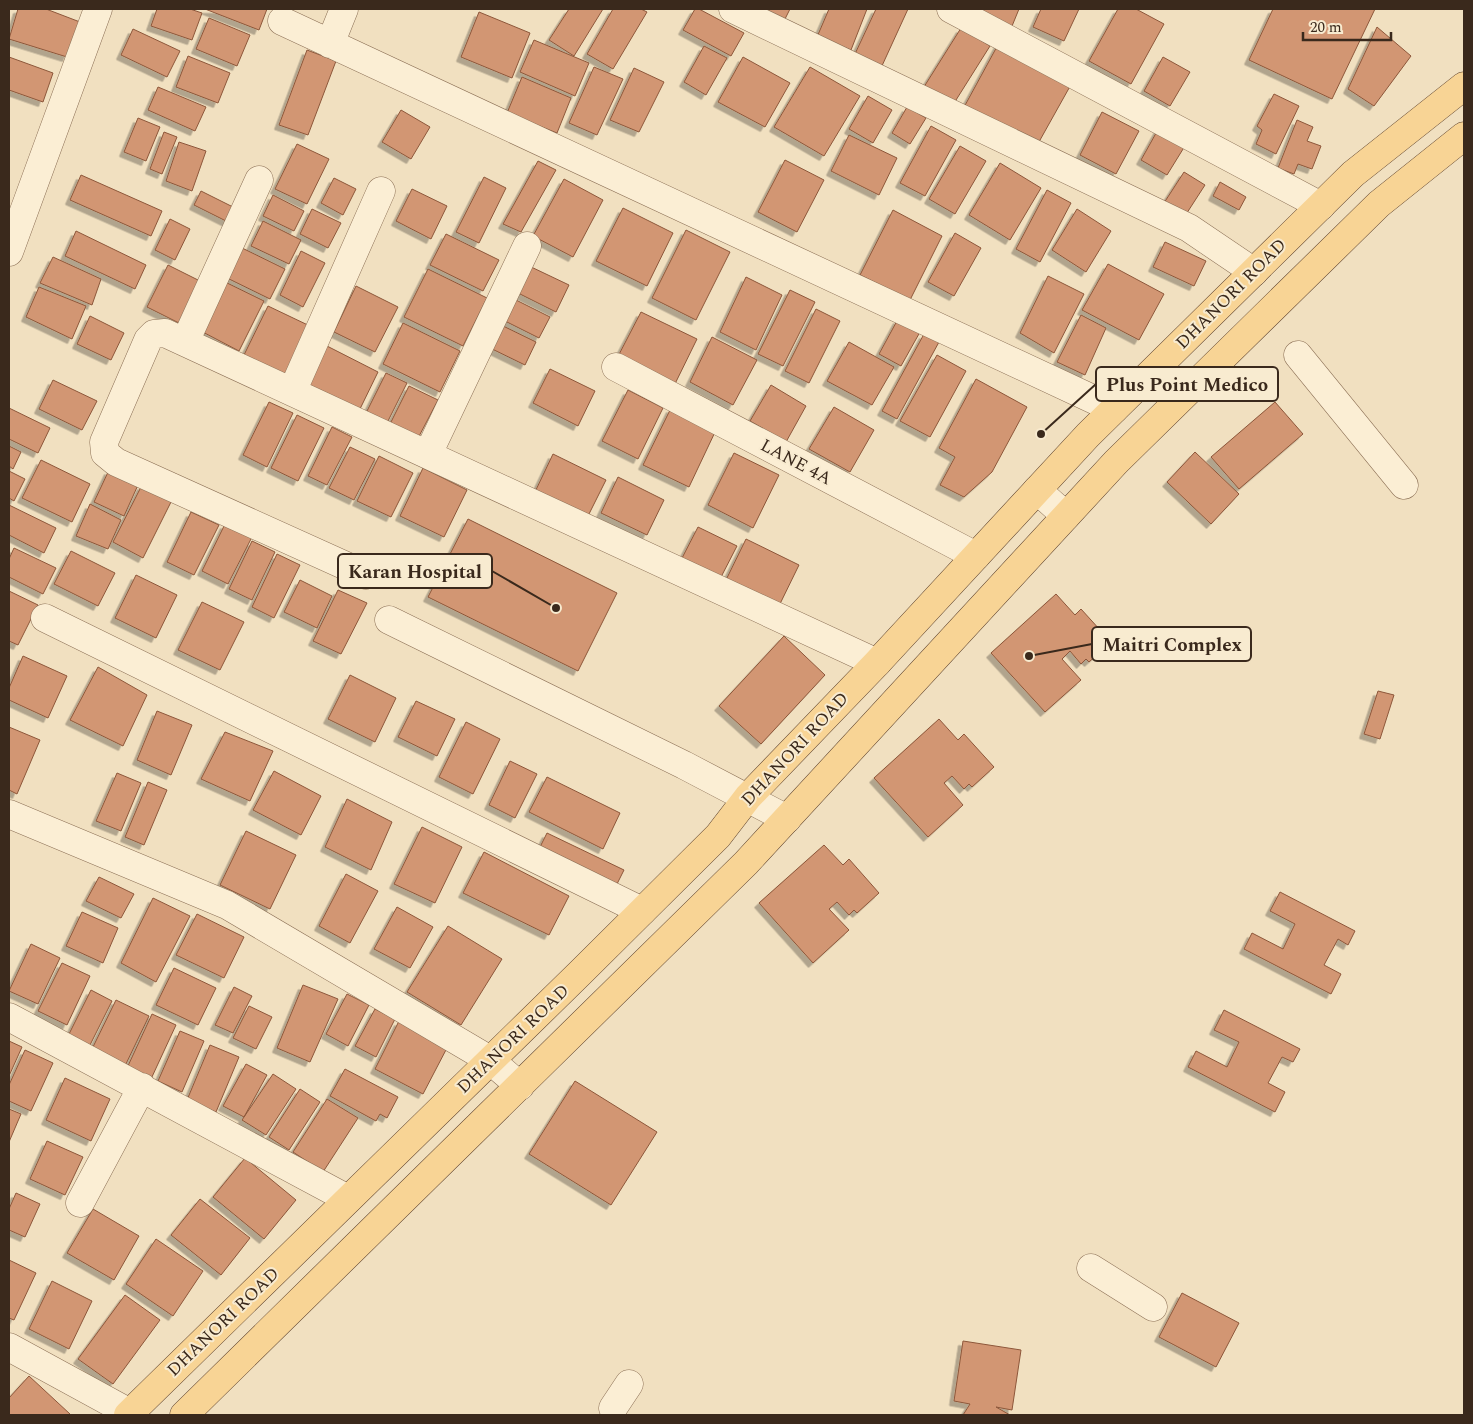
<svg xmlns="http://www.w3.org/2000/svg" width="1473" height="1424" font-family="Spectral,serif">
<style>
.building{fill:#d29673;stroke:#8d573a;filter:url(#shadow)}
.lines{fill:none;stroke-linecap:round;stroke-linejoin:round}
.minor-casing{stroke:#8c7056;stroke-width:29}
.major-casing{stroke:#593e2b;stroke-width:29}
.minor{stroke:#fbeed4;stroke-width:28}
.major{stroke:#f8d495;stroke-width:28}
.labels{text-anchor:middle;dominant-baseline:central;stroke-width:4;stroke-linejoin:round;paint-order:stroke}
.street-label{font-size:18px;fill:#3a291c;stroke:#f8ebd0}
.leader{fill:none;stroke:#3a291c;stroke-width:2}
.callout-dot{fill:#3a291c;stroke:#f8ebd0;stroke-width:2}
.callout{fill:#f8ebd0;stroke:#3a291c;stroke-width:2}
.callout-label{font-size:19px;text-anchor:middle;font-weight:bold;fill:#3a291c}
</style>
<defs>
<filter id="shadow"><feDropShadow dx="-4.5" dy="4.5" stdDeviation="0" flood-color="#0004"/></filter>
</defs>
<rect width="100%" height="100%" fill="#f1e0c0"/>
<!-- building -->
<path class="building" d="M18 9H46L80 22 67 57 9 39Z
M157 9H190L202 13 192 40 151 26Z
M205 9H267L259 30Z
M569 9H603L574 56 549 40Z
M613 9H641L647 12 613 69 587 54Z
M695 9H699L744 33 731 56 683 30Z
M763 9H790L785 19Z
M829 9H867L851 50 817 37Z
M876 9H908L881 68 854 56Z
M974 9H1019L1010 31Z
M1041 9H1079L1064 41 1033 27Z
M1118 9H1136L1164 24 1131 84 1089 61Z
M1273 9H1375L1332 99 1249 60Z
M479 12 530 33 512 78 461 57Z
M209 18 250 35 237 66 196 49Z
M1377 27 1411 56 1374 106 1348 89Z
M961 28 990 46 951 108 922 90Z
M133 29 180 51 167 77 121 55Z
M534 40 589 63 575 96 520 72Z
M1000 41 1073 81 1035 149 963 109Z
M704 46 727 58 706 95 684 82Z
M307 50 336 61 308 135 279 125Z
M188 56 230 73 218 103 176 87Z
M9 57 53 73 43 102 9 90Z
M743 57 790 83 765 127 718 102Z
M1163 57 1190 72 1170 106 1144 91Z
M594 67 623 79 597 135 569 123Z
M810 67 860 96 824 156 774 127Z
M634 68 664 82 639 132 610 120Z
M522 77 571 98 557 133 507 113Z
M158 87 206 107 195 131 148 110Z
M1274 94 1299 106 1276 154 1256 144 1262 130 1257 126Z
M868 96 892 110 873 143 849 129Z
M907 107 926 118 910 144 892 133Z
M401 110 430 127 411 159 382 142Z
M1102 112 1139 131 1116 174 1080 155Z
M138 118 160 127 146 161 124 152Z
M1297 120 1313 127 1307 141 1321 146 1312 169 1298 164 1294 174 1278 168Z
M931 126 956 140 925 196 900 183Z
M1160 126 1188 141 1167 175 1141 160Z
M164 132 177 137 162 174 150 169Z
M849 135 897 158 879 195 831 171Z
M179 142 206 151 192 191 166 181Z
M297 144 329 159 307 204 275 189Z
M960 146 986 161 955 214 929 199Z
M785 160 824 180 797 232 758 212Z
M538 161 556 170 521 232 503 224Z
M1000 163 1041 188 1010 240 969 215Z
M1184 172 1205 185 1183 219 1162 206Z
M81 175 162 211 151 236 70 200Z
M484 177 506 188 479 243 456 232Z
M334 178 356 189 343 215 321 203Z
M564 179 603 200 573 257 533 236Z
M1220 182 1246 197 1239 210 1213 196Z
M412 189 447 206 431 239 396 221Z
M1047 190 1071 203 1040 262 1016 249Z
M201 191 239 210 232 224 194 205Z
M273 195 304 211 294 231 263 216Z
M623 208 673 233 647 286 596 261Z
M312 209 341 223 328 248 300 234Z
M1077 209 1111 231 1086 272 1052 250Z
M893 210 942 236 910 300 860 275Z
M170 219 190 229 175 260 155 250Z
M263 221 301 240 289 264 251 246Z
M686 230 730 252 696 320 652 298Z
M76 231 146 265 135 289 65 256Z
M955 233 981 248 954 296 928 282Z
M446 234 499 260 483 291 430 265Z
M1165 242 1206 261 1194 286 1153 267Z
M240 247 285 269 270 299 225 277Z
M301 251 325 263 303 307 280 295Z
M53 257 101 279 92 305 40 283Z
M1108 264 1164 294 1139 340 1082 310Z
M168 265 204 283 183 325 147 307Z
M527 265 569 285 556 312 514 291Z
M428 269 487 298 463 346 404 317Z
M1048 276 1084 294 1054 353 1020 333Z
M746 277 782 295 756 350 720 332Z
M221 280 264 301 239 351 197 329Z
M356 286 398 307 375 352 334 332Z
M39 287 86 306 72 339 26 317Z
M790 290 815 302 783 366 758 354Z
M510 297 550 317 539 338 499 318Z
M268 306 312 327 287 379 243 357Z
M816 309 840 321 809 383 785 371Z
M641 312 697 339 671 392 614 364Z
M1081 315 1106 328 1085 375 1057 362Z
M90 316 124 333 111 360 77 344Z
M898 319 920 332 901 366 879 354Z
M403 323 460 351 440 392 383 364Z
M499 324 536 342 525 365 488 347Z
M924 334 939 342 897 419 882 411Z
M712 337 757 360 733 405 690 382Z
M849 342 894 367 872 405 827 381Z
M325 345 378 372 359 411 305 384Z
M937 355 966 371 930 437 900 421Z
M550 369 595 391 578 426 533 403Z
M386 373 407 383 385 427 364 417Z
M976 379 1027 407 992 472 964 497 940 485 955 457 939 448Z
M53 380 97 401 82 430 39 409Z
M771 385 806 406 786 442 750 421Z
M409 386 438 400 416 442 388 428Z
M628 390 663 408 638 459 602 441Z
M269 402 293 413 267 467 243 455Z
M1275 402 1303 434 1239 489 1211 457Z
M834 407 874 430 850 472 809 449Z
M9 408 50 428 38 453 9 439Z
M671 408 716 430 689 487 643 465Z
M297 415 324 428 298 481 271 468Z
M332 427 352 437 327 485 308 476Z
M9 446 21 452 13 469 9 466Z
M350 447 375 459 354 500 329 488Z
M1195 452 1239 494 1211 524 1167 482Z
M734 453 779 475 753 528 708 505Z
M553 454 606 480 586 520 534 494Z
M379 456 413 473 391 517 357 501Z
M41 460 90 484 72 522 22 498Z
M423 468 467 490 444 537 400 516Z
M109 470 138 485 124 516 94 502Z
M9 471 25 479 14 501 9 498Z
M618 477 664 500 647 535 601 513Z
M142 485 172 500 143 558 113 542Z
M90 504 121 520 108 549 76 536Z
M9 505 56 528 44 553 9 535Z
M191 512 219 525 194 575 167 562Z
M468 519 617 593 578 671 428 597Z
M225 524 252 537 228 584 202 571Z
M698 527 737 546 720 579 681 560Z
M746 539 799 565 777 610 724 584Z
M252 541 275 552 252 600 229 589Z
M14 548 56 568 43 594 9 577V559Z
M71 551 115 573 98 606 54 584Z
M277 554 300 565 274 618 252 607Z
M136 575 177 595 156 638 115 618Z
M300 580 332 596 317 628 284 612Z
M338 590 367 603 341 654 313 641Z
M9 591 38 605 18 645 9 641Z
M1056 594 1075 615 1081 609 1111 642 1089 662 1086 659 1081 664 1070 651 1062 659 1081 680 1045 712 991 653Z
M202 602 244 622 220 670 178 650Z
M784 636 825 675 761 744 719 706Z
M23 656 67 676 48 718 9 700V688Z
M98 667 147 695 123 746 70 720Z
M350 675 396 698 375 742 328 719Z
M1378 691 1394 695 1380 739 1364 734Z
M416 701 455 719 437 756 398 737Z
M157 711 192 725 171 775 137 760Z
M939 719 958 740 964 734 994 767 972 787 969 784 964 789 952 776 944 783 963 805 928 837 874 778Z
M466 722 500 739 473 794 439 777Z
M9 727 40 740 17 794 9 790Z
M225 732 273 751 250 801 201 779Z
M510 761 537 774 515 818 489 805Z
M274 771 321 796 301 835 253 810Z
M117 773 141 783 121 831 96 821Z
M547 777 620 813 603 849 529 812Z
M148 782 167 790 144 845 125 837Z
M347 799 392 822 371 870 325 847Z
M422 827 462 847 435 903 394 884Z
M246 831 296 855 270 909 220 885Z
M547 833 624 870 615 888 538 851Z
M824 845 843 865 849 859 879 893 857 913 854 910 849 915 837 902 829 909 849 930 813 963 759 903Z
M484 852 569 896 549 935 463 893Z
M346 874 378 891 350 943 319 926Z
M99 877 134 894 121 918 86 901Z
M1280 892 1355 931 1348 945 1338 939 1324 965 1341 974 1331 994 1244 949 1252 933 1283 949 1295 924 1270 911Z
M153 898 190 916 156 982 121 963Z
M397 907 433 927 410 968 374 949Z
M82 912 118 928 103 963 66 946Z
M197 914 244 937 224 978 176 955Z
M448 926 502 959 461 1025 407 992Z
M31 944 60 958 38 1004 9 991Z
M62 963 90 976 67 1025 38 1011Z
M174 968 216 988 198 1025 156 1005Z
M303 985 338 999 310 1062 277 1048Z
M234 987 252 996 233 1033 215 1025Z
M91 990 112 1001 88 1049 67 1038Z
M347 994 369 1005 348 1046 326 1034Z
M116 1000 149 1016 124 1068 91 1051Z
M249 1006 272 1017 256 1049 233 1038Z
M375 1009 395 1019 376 1057 355 1046Z
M1224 1010 1300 1049 1293 1062 1282 1057 1268 1083 1285 1092 1275 1112 1188 1067 1196 1051 1227 1067 1239 1042 1214 1030Z
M152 1014 176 1025 151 1079 127 1068Z
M399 1021 448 1046 423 1094 375 1069Z
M180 1031 204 1041 182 1092 158 1081Z
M9 1041 22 1047 9 1076Z
M210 1045 239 1057 216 1112 187 1100Z
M25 1050 53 1063 31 1111 9 1101V1085Z
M246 1064 267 1075 244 1117 223 1106Z
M345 1069 398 1097 387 1118 380 1114 376 1121 330 1096Z
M273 1074 296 1089 266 1135 242 1120Z
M65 1078 110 1099 91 1141 46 1120Z
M575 1081 657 1132 611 1205 529 1154Z
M300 1089 320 1102 289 1150 269 1137Z
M327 1099 358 1118 323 1172 293 1152Z
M9 1109 21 1114 9 1142Z
M47 1141 83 1157 65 1195 30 1179Z
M245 1158 296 1200 264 1239 213 1197Z
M16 1193 40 1204 25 1237 9 1230V1209Z
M200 1199 250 1238 221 1275 171 1235Z
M93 1209 139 1236 114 1280 67 1253Z
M156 1239 203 1271 173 1316 126 1284Z
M9 1260 36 1273 14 1320 9 1318Z
M52 1281 92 1301 69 1349 29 1329Z
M1182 1293 1239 1323 1216 1367 1159 1337Z
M125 1295 160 1320 113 1384 78 1359Z
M963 1341 1021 1350 1012 1410 996 1407 1010 1415H963L970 1404 954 1401Z
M29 1376 70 1414 69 1415H9V1398Z"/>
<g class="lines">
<!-- minor casing -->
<g class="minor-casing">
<path id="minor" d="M733 9 1189 228 1254 272
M951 9 1321 206
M282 21 1114 409
M330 44 344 9
M9 252 98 9
M185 342 259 180
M1298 355 1404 485
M616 367 976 556
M292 392 381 191
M428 454 527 246
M1037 490 1066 516
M366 575 116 462 105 453 104 442 148 340 154 334 165 333 877 663
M45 618 642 911
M389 620 684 765 787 819
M9 814 227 905 490 1060 520 1086
M9 1017 348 1199
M80 1203 142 1087
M1091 1268 1153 1307
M9 1347 130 1413
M613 1408 629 1384"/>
</g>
<!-- major casing -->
<g class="major-casing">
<path id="major" d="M128 1415 580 973 718 836 748 797 877 663 1088 435 1353 174 1464 86
M184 1415 746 863 1116 462 1379 204 1464 136"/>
</g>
<!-- minor -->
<use href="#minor" class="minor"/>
<!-- major -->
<use href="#major" class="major"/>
</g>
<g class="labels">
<!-- street labels -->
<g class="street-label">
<text transform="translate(1231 294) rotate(-45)">DHANORI ROAD</text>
<text transform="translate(796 462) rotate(28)">LANE 4A</text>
<text transform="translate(795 749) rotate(-47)">DHANORI ROAD</text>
<text transform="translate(513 1039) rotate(-44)">DHANORI ROAD</text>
<text transform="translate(223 1322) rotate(-44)">DHANORI ROAD</text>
</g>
</g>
<!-- callouts -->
<path class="leader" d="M1041 434L1096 384M556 608L492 571M1029 656L1092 644"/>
<g class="callout-dot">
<circle cx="1041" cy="434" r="5"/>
<circle cx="556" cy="608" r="5"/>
<circle cx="1029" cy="656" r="5"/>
</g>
<g class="callout">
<rect x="1096" y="367" width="182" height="34" rx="5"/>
<rect x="338" y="554" width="154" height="34" rx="5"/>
<rect x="1092" y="627" width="159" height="34" rx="5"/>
</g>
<g class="callout-label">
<text x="1187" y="391">Plus Point Medico</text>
<text x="415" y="578">Karan Hospital</text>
<text x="1172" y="651">Maitri Complex</text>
</g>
<!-- border -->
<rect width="1473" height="1424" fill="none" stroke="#3a291c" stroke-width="20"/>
<!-- scale -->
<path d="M1303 32v8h88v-8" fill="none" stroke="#3a291c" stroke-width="2.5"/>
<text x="1310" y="32" font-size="15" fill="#3a291c" stroke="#f8ebd0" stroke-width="4" paint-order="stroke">20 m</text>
</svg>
